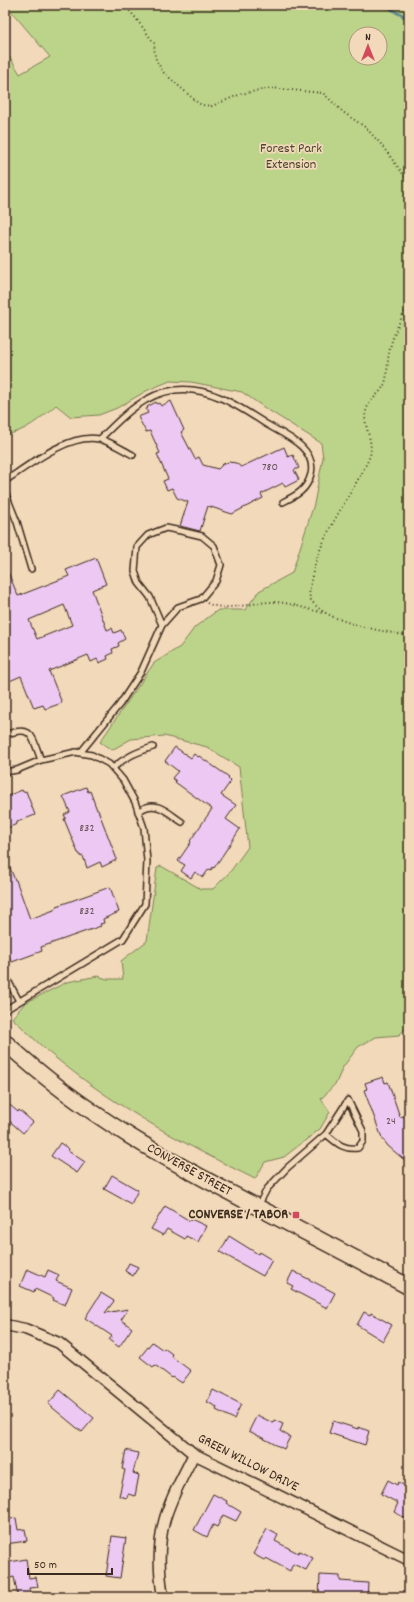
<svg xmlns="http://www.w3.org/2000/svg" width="414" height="1602" font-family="Dekko,sans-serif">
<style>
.green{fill:#bcd48a;stroke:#7c7f54;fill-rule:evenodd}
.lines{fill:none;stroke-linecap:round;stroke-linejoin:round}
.stream{stroke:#618b8c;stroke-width:3.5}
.building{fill:#ecc8f3;stroke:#3b2a1e;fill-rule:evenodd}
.lane-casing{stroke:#3b2a1e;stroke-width:8}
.street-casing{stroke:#3b2a1e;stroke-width:13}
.secondary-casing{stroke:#3b2a1e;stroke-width:18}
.path{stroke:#3b2a1e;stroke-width:2;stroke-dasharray:1 3;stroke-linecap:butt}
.lane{stroke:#f2d9ba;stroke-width:5}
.street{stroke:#f2d9ba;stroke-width:10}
.secondary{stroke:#f2d9ba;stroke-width:15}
.poi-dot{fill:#d1495b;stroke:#f2d9ba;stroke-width:1.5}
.labels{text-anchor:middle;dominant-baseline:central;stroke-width:3.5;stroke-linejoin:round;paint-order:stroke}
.number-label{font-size:12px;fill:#675253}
.park-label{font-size:14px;fill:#4e442e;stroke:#f2d9ba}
.street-label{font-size:14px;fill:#3b2a1e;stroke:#f2d9ba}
.poi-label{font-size:14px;font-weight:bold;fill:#3b2a1e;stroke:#f2d9ba;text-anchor:end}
</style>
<rect width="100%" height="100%" fill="#f2d9ba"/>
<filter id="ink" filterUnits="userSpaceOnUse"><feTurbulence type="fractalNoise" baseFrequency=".025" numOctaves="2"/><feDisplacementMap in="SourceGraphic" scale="8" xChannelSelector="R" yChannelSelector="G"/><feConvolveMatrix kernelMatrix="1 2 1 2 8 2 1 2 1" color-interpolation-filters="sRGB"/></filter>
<g filter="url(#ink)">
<!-- green -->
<path class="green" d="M6 5H409V1025L399 1035 376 1037 358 1047 343 1067 336 1083 321 1099 330 1112 320 1129 284 1157 265 1162 255 1179C188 1146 121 1110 62 1063 44 1050 29 1033 12 1018L25 1003 67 982 98 976 107 979H123L121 961 147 941 157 868 161 866 201 889H213L230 872 248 847 239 767 207 747 164 736 131 739 112 750 100 742 154 663 180 647 195 627 218 610H245L259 591 292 573 314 504 323 458 321 443 265 408 242 392 191 382 170 381 148 390 117 408 99 415 71 417 56 405C41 418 25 432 5 435V49L20 74 50 57ZM356 34H380V58H356Z"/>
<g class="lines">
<!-- stream -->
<path class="stream" d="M388 5C392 13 404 13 409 21"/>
</g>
<!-- building -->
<path class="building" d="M171 401 184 430 181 432 195 459 199 457 203 465 218 469 223 464 229 462 236 463 241 467 284 447 288 457 293 455 299 468 294 470 299 480 285 487 283 483 261 494 263 498 232 514 208 506 200 531 180 526 188 502 177 498 172 488 167 490 163 481 168 479 157 454 160 453 150 431 146 432 138 417 148 413 146 409 148 408 147 407 156 402 157 404 159 403 161 406Z
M96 558 106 584 92 590 107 630 112 628 114 633 121 630 125 639 118 643 119 646 112 649 113 653 107 656 108 659 99 663 97 659 91 662 88 655 49 671 62 703 45 709 43 705 34 708 21 676 5 683V655L9 653 5 642V565L18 596 69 576 66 570ZM64 605 72 625 37 639 29 620Z
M175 747 191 758 194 754 198 757 199 756 229 777 228 778 231 781 221 795 236 805 226 819 240 829 214 868 213 867 211 870 209 869 203 877 195 872 191 878 181 871 185 865 178 861 191 842 190 841 212 809 175 782 176 781 172 778 178 771 165 761Z
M86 787 88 792 90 791 97 810H98L116 857V860L102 867 100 862 87 868 83 856 81 857 79 853H78L64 819 66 818 64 815 70 812 63 796Z
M22 790 23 792 26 791 35 815 17 822V824L5 829V797Z
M5 856 15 880H16L30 919 54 910V909L57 907V906L110 887 119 912 103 919 104 923 100 924 101 926 41 947 42 951 12 962 10 959H9L5 949Z
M383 1077 385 1083 388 1082 400 1117 404 1116 409 1126V1164L388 1146 382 1138 364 1090 367 1089 365 1083Z
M5 1101 18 1112 19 1110 33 1122 23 1133 5 1117Z
M60 1143 69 1149 68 1151 85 1162 77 1173 51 1156Z
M112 1175 138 1190 131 1204 104 1189Z
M165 1206 190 1221 191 1219 206 1226 198 1242 186 1236 185 1239 167 1229 163 1235 151 1229Z
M229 1236 258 1254 259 1252 272 1260 263 1276 220 1252Z
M129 1263 138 1267 133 1276 125 1271Z
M27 1269 45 1277 48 1270 59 1275 56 1281 72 1288 65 1305 53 1300 54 1298 35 1289 34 1292 20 1286Z
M293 1271 335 1293 327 1308 291 1289 293 1286 287 1283Z
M101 1293 114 1301 105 1313 128 1309 121 1320 132 1328 119 1347 109 1340 112 1336 85 1318Z
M364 1312 370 1315 371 1313 392 1325 383 1341 357 1325Z
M152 1342 163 1350 164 1348 172 1354 171 1356 191 1371 182 1383 173 1377 172 1378 155 1365 153 1367 140 1357Z
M60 1390 94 1418 82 1432 48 1404Z
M213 1390 241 1404 234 1419 216 1410 217 1407 207 1402Z
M257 1415 273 1423 274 1420 283 1424 280 1431 290 1437 284 1449 249 1431Z
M333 1421 358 1429V1427L369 1431 365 1445 329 1433Z
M126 1450 138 1453 133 1473 139 1475 135 1496 128 1494 127 1498 119 1496 125 1470 122 1469Z
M388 1480 397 1485 398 1482 409 1488V1520L394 1512 398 1503 381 1494Z
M213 1494 227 1501 226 1503 241 1512 236 1521 223 1515 217 1527 213 1525 207 1537 194 1530Z
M16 1518 18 1530 25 1529 27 1541 5 1544V1520Z
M267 1529 278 1535 275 1541 298 1553 299 1551 313 1558 306 1570 293 1564 290 1571 266 1558 264 1560 253 1554Z
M112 1536 126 1538 120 1578 106 1576Z
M26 1559 29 1578 36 1577 38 1587 29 1588 31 1597H18L14 1577 5 1579V1563Z
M320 1575 340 1576V1581L368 1583 367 1597H319Z"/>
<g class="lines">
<!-- lane casing -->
<g class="lane-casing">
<path id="lane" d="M100 439C121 418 143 394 175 390 210 386 238 406 266 424 285 435 317 448 311 474 307 490 297 495 283 502
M5 481C29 465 69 433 99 439 110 441 123 450 133 455
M5 492 17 522 31 569
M5 735C33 724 32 737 41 760
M113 768C125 757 137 752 153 747
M5 772 17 770 41 760 76 752 80 753
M138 812C155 798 167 812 182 822
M5 975 19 1001
M5 1010 123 939 145 904 147 861 144 828 135 802 123 780 109 764 92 755 80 753 120 704 141 672 162 625 178 607 201 599 216 581 221 565 214 546 202 536 181 531 166 528 148 535 137 547 135 571 139 583 150 597 162 625
M258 1206 267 1189 287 1168 326 1134C337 1143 343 1150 358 1148L363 1141V1131L348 1100 326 1134"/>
</g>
<!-- street casing -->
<g class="street-casing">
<path id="street" d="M5 1325 25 1329 59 1343 194 1454 409 1560
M163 1597C159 1573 158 1546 164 1522 170 1499 183 1476 194 1454"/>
</g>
<!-- secondary casing -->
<g class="secondary-casing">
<path id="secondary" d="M5 1042C84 1116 174 1164 269 1213 316 1238 363 1262 409 1287"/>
</g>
<!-- path -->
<path class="path" d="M124 5 135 17 154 43 155 57 162 71 198 103 202 105 212 106 241 94 271 88 323 93 343 112 365 127 380 143 409 182
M409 305C401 316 391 340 389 353 387 363 388 374 385 383 381 394 369 399 366 411 362 425 374 439 370 456 351 498 318 536 311 582 310 588 308 594 311 600 326 623 383 631 409 636
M207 603C227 613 254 601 276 602 292 603 308 610 325 613"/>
<!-- lane -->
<use href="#lane" class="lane"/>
<!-- street -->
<use href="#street" class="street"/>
<!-- secondary -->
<use href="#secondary" class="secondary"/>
</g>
</g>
<!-- markers -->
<rect class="poi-dot" x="292" y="1211" width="8" height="8" rx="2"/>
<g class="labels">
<!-- number labels -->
<g class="number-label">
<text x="270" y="467">780</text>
<text x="87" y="828">832</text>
<text x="87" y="911">832</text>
<text x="391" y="1121">24</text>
</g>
<!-- park labels -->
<g class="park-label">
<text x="291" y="149">Forest Park<tspan x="291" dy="16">Extension</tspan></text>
</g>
<!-- street labels -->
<g class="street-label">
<text transform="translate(189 1170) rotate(29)">CONVERSE STREET</text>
<text transform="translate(248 1463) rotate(27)">GREEN WILLOW DRIVE</text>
</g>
<!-- poi labels -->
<g class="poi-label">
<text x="288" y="1215">CONVERSE / TABOR</text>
</g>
</g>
<!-- margin -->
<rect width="414" height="1602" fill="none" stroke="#f2d9ba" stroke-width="20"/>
<rect x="10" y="10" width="394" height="1582" fill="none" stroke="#3b2a1e" stroke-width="1.5" filter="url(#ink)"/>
<!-- north arrow -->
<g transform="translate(368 46)"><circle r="19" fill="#f2d9ba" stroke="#a9937c"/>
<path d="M0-3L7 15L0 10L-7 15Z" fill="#d1495b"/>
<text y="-6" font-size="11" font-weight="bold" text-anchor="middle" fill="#3b2a1e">N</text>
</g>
<!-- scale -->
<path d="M28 1568v6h84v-6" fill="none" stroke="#3b2a1e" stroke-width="2"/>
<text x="34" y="1568" font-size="12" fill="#3b2a1e" stroke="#f2d9ba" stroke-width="3" paint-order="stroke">50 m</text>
</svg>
